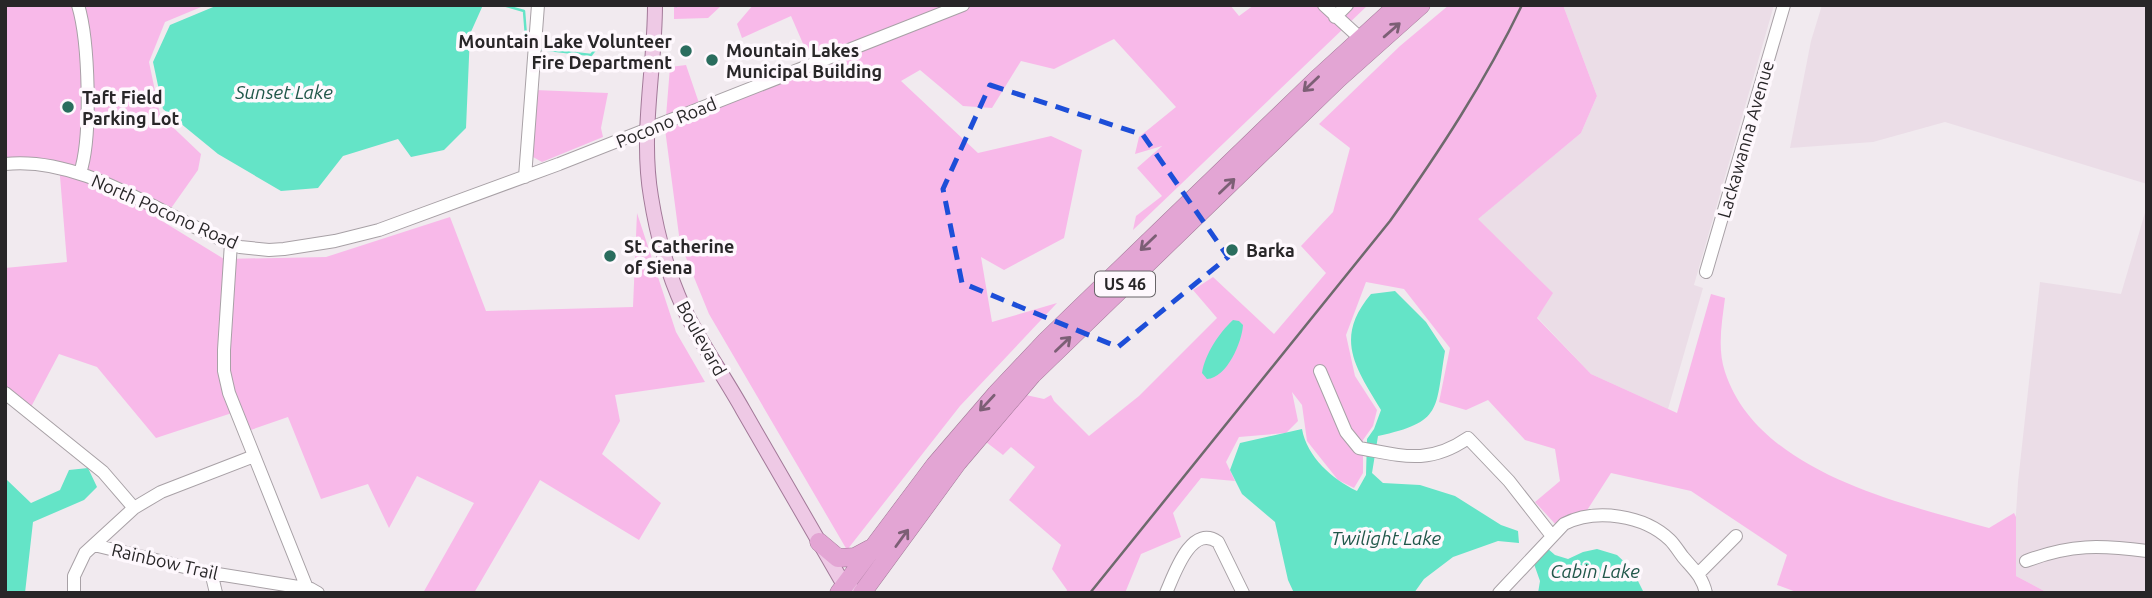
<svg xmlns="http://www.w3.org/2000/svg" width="2152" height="598" font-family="Ubuntu,sans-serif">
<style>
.built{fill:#ebdde7}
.green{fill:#f8b9e9}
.water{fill:#64e4c7}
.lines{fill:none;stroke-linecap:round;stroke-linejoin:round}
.stream{stroke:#64e4c7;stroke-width:2.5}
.minor-casing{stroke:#a8a1a6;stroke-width:14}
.major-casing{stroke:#a27998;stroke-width:16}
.highway-casing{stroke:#a27998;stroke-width:19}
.minor{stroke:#fff;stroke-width:12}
.major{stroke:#eec9e5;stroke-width:14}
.highway{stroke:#e3a5d4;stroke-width:18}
.rail{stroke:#6e6a6d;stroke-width:2.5}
.oneway{stroke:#7c5f75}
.marked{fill:none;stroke:#1d4ed8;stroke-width:5;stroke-dasharray:14 9;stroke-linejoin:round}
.poi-dot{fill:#2a6d5e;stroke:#fef8fd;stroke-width:2.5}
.labels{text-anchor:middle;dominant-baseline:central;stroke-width:7;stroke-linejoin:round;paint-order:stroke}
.shield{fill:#fef8fd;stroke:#686568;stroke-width:2}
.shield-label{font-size:16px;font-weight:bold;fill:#282628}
.poi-label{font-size:18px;font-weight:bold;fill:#282628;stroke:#fef8fd;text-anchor:start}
.street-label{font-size:18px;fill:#282628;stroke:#fef8fd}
.water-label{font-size:19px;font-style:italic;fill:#21574a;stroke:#fef8fd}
</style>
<rect width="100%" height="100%" fill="#f1eaef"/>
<!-- built -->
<path class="built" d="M1563 5H1774L1694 285 1703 288 1668 409 1591 374 1537 317 1477 219 1581 133 1597 96Z
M1822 5H2147V184L1945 122 1873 142 1790 148 1811 41Z
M2147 206V593H2048L2016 576 2014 546 2018 482 2040 282 2121 294Z"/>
<!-- green -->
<path class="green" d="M5 5H206L165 22 149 62 160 115 201 154 198 170 162 221 224 259 326 257 450 217 486 311 633 307 637 213 676 332 705 382 615 395 620 421 602 454 661 503 639 540 540 480 474 593H423L474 503 417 476 389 528 368 484 321 499 288 417 245 432 235 412 156 438 97 367 59 354 31 407 5 387V268L67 262 59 164 5 166Z
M674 5H722L708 18 674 19Z
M753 5H1230L1239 16 1254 5H1368L1133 230 1136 216 1162 196 1137 168 1162 146 1135 154 1139 137 1176 107 1114 39 1054 69 1021 61 992 108 963 106 920 70 901 81 978 153 1051 136 1082 150 1064 238 1004 270 981 257 992 322 1057 303 960 406 847 550 709 314 680 243 665 129 670 67 686 65 700 106 811 62 791 16 742 38 737 24Z
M1449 5H1563L1597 96 1581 133 1478 219 1553 293 1537 318 1591 374 1677 413 1711 294 1725 298C1722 322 1717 348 1725 372 1758 472 1899 503 1989 528L2014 513 2016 517V576L2048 593H1799L1777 585 1787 555 1691 491 1611 473 1584 515 1557 526 1535 502 1560 481 1555 449 1525 440 1488 400 1466 410 1439 402 1450 348 1404 289 1366 282 1346 335 1355 376 1377 410 1373 426 1363 440V473L1354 488 1338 480 1307 441 1302 405 1292 392 1298 421 1286 433 1239 437 1226 462 1235 481 1201 478 1173 513 1181 537 1141 554 1125 593H1066L1067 590 1052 569 1061 545 1009 500 1035 467 1011 447 1003 455 986 442 1026 395 1044 399 1051 395 1054 401 1089 436 1139 396 1217 318 1193 290 1213 277 1274 334 1326 273 1301 246 1333 212 1350 148 1319 124 1400 46Z
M535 90 608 93 601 128 603 137 542 162 533 157Z"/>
<!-- water -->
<path class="water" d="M218 5H483L470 34 466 128 444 150 411 157 398 139 343 156 318 188 281 191 218 154 163 109 153 62 170 25Z
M1395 291 1426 322 1445 351C1435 410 1443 422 1378 436L1372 473 1383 483 1420 485 1455 496 1501 525 1518 531 1519 543 1498 541 1453 557 1424 579 1414 593H1294L1288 580 1275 522 1242 494 1230 470 1240 443 1302 429C1307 457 1332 479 1357 491L1366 475 1367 439 1374 429 1381 410C1355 367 1334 338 1371 294Z
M1233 320 1239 321 1243 325C1242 342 1227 378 1207 379L1202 373C1205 354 1219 333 1233 320Z
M88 468 97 487 84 500 33 522 25 593H5V473L7 480 31 503 60 490 69 470Z
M1547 548 1555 555 1568 559 1583 552 1597 549 1617 555 1632 569 1644 593H1538L1540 581 1534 564Z"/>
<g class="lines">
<!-- stream -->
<path class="stream" d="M503 5 524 11 526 36 530 39
M676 6 680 5
M540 49 591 55 601 42"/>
<!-- minor casing -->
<g class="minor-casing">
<path id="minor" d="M78 5C89 41 92 138 80 173
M1324 5 1360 38
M1335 17 1347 5
M5 164C86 155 166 220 240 247L269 250 284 249 335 241 379 230 559 164 963 5
M525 177 538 5
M231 243 224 350V371L229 393 307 588
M1706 272 1784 5
M1320 371 1346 432 1359 448C1403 456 1429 465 1468 438L1509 481 1552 536
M5 393 103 472 134 508
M94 545 205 572 311 589 318 593
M2026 561C2071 544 2100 545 2147 551
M211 572 216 593
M1699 573 1736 536
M74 593V576L85 553 134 508 161 492 254 456
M1166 593C1174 575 1191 523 1218 542L1243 593
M1499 593 1564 524C1596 508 1644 515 1670 540 1675 545 1679 552 1683 557 1694 570 1702 576 1706 593"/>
</g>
<!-- major casing -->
<g class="major-casing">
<path id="major" d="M655 5C655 69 640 132 651 197 657 235 668 274 684 309 701 344 724 376 743 410 777 468 810 527 844 585L853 590"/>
</g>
<!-- highway casing -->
<g class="highway-casing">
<path id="highway" d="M819 542 838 558 855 557 870 549
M839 593 935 465 996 394 1046 341 1316 80 1398 5
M862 593 958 462 1032 375 1338 79 1421 5"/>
</g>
<!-- minor -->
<use href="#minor" class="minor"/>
<!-- major -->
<use href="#major" class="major"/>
<!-- highway -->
<use href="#highway" class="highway"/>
<!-- rail -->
<path class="rail" d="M1090 593 1390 221C1439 152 1485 82 1522 5"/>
</g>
<!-- one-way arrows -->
<defs><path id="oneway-shaft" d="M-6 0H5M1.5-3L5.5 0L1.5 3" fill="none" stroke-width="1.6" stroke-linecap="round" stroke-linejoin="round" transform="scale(1.75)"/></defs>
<g class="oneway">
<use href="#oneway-shaft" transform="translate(1392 30) rotate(-41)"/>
<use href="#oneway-shaft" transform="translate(1311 84) rotate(136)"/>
<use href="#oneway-shaft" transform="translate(1227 186) rotate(-44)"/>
<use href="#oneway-shaft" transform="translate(1148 243) rotate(136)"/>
<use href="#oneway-shaft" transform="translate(1063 344) rotate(-44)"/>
<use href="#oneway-shaft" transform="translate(987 403) rotate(133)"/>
<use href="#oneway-shaft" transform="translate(902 538) rotate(-54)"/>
</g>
<!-- marked area -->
<path class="marked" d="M990 85 1143 135 1228 257 1118 347 962 283 943 189Z"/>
<!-- markers -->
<g class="poi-dot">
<circle cx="686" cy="51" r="7"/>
<circle cx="712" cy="60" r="7"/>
<circle cx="68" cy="107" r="7"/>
<circle cx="1232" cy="250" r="7"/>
<circle cx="610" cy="256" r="7"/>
</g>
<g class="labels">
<!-- shield labels -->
<rect class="shield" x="1095" y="271.5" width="60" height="25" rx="5"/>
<g class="shield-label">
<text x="1125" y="284">US 46</text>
</g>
<!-- poi labels -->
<g class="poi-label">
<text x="672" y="41" text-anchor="end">Mountain Lake Volunteer<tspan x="672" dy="21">Fire Department</tspan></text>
<text x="726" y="50">Mountain Lakes<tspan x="726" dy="21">Municipal Building</tspan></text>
<text x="82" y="97">Taft Field<tspan x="82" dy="21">Parking Lot</tspan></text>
<text x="624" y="246">St. Catherine<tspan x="624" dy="21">of Siena</tspan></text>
<text x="1246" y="250">Barka</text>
</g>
<!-- street labels -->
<g class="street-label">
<text transform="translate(666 122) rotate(-22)">Pocono Road</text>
<text transform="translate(1745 139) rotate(-74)">Lackawanna Avenue</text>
<text transform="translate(165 211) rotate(24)">North Pocono Road</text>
<text transform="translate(702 338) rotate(61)">Boulevard</text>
<text transform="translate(165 561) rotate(13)">Rainbow Trail</text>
</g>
<!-- water labels -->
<g class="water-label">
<text x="284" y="92">Sunset Lake</text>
<text x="1386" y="538">Twilight Lake</text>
<text x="1595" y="571">Cabin Lake</text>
</g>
</g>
<!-- border -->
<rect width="2152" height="598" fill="none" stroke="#282628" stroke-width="14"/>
</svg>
